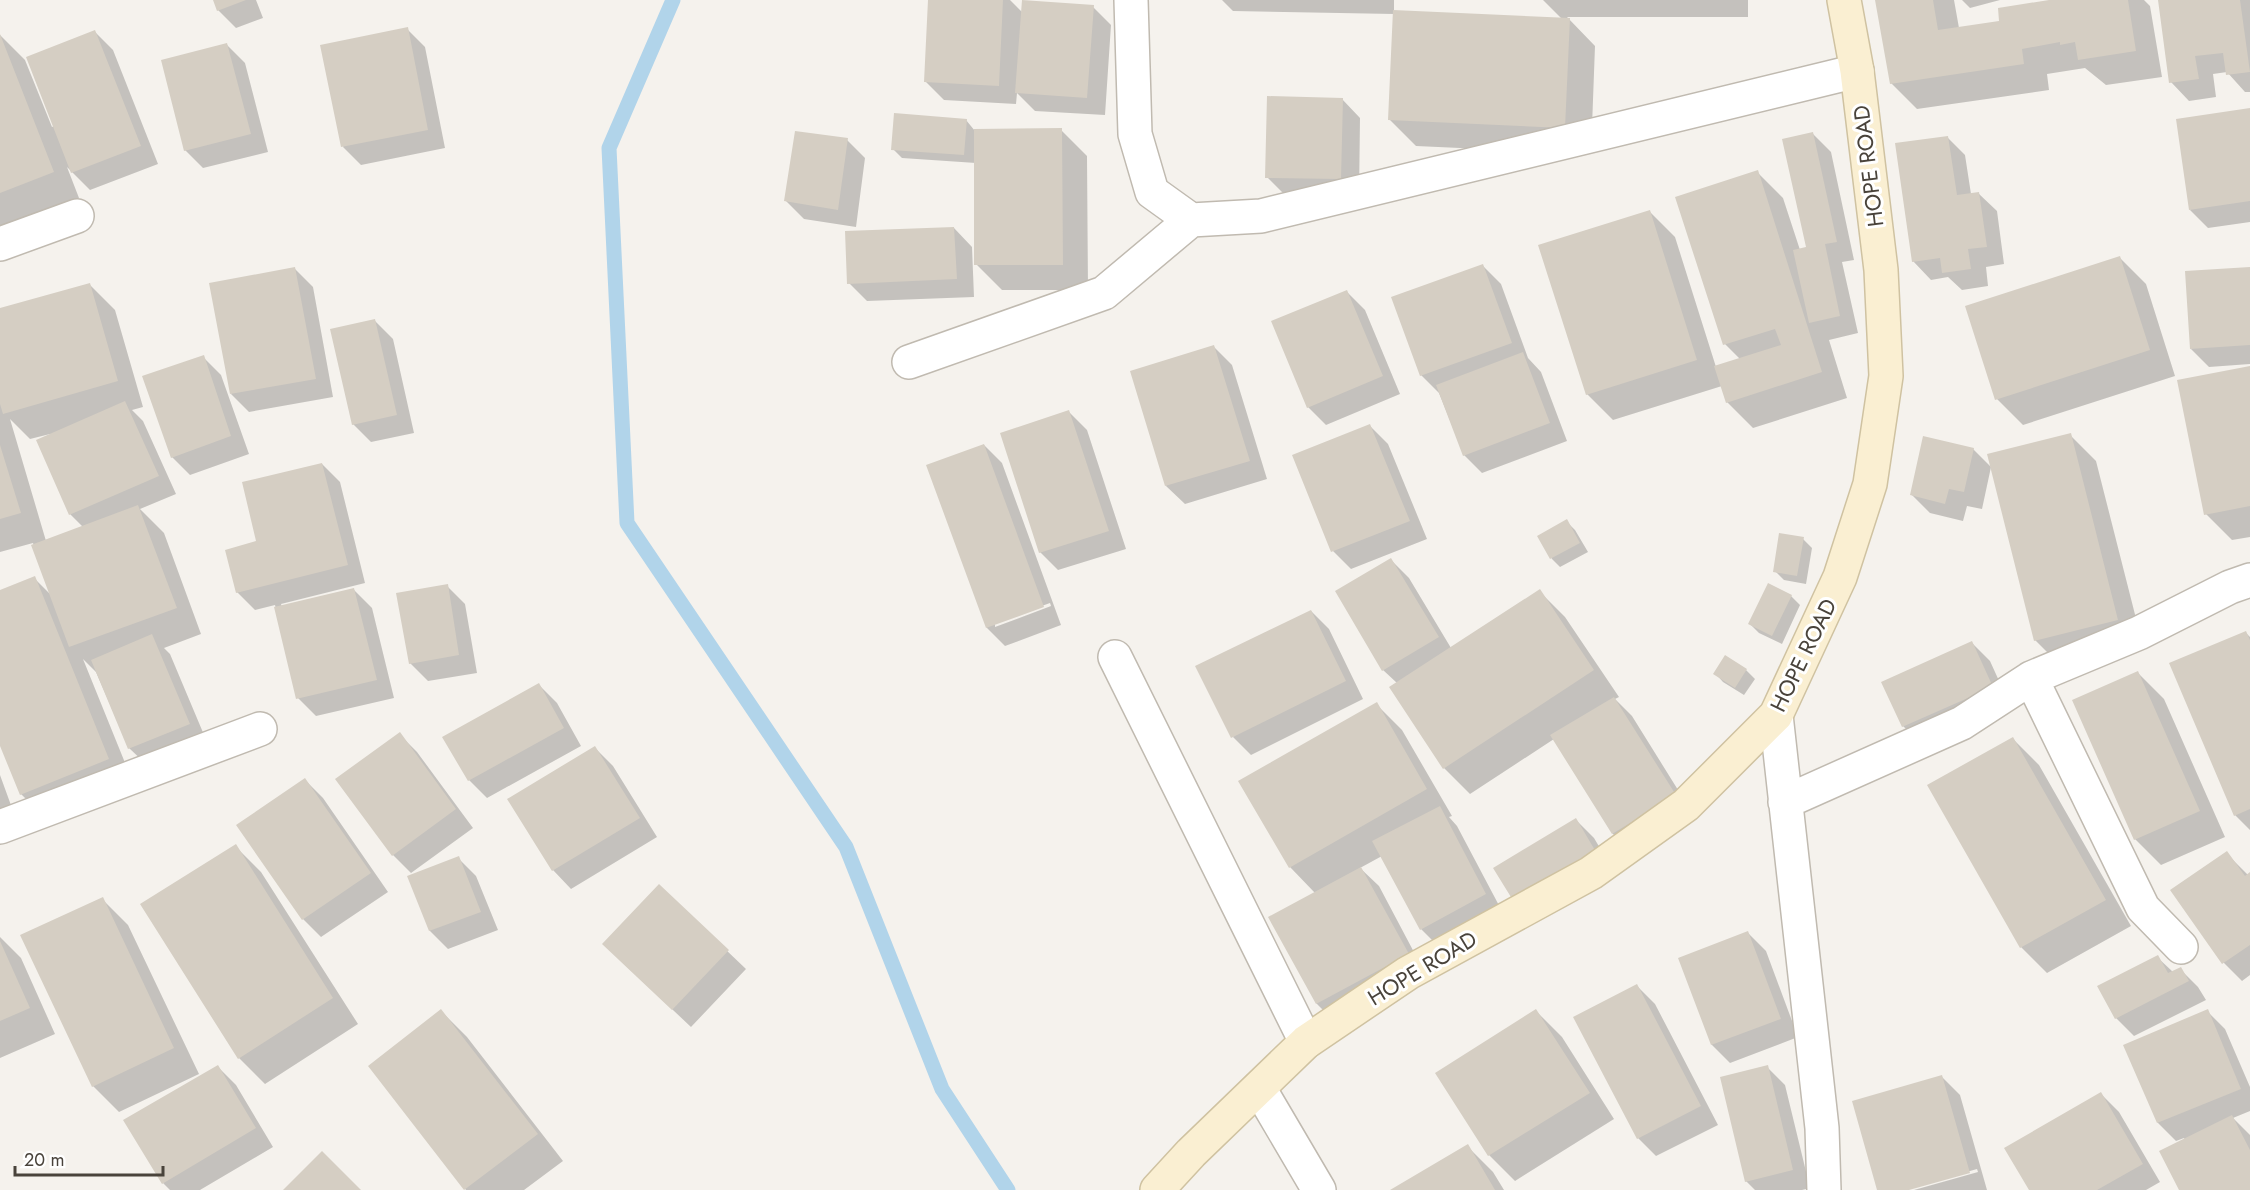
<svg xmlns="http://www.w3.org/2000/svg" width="2250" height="1190" font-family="Jost,sans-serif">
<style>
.shadow{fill:#0003;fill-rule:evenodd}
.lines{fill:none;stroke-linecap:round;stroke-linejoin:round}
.stream{stroke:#b1d4ea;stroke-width:15}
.building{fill:#d5cec3}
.street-casing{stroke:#c0bab0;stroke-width:36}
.secondary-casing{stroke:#cfc2a1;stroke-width:36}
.street{stroke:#fff;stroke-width:33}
.secondary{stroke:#faefd2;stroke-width:33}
.labels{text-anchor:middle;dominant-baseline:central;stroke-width:6;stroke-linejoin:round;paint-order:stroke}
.street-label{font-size:22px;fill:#49433b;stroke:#fff}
</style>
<rect width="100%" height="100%" fill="#f5f2ed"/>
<!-- shadow -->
<path class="shadow" d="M214 0H256L263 18 236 28 218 10Z
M930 0H1010L1022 12 1093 7 1111 25 1105 115 1035 111 1017 93 1016 104 944 100 926 82Z
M1222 0H1394V12L1563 20 1543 0H1748V17H1567L1595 46 1591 154 1416 146 1390 120 1394 14 1233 11Z
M1877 0H1954L1959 28 2001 22 2054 0H2144L2150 6 2162 77 2106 85 2085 68 2047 74 2049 90 1917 109 1891 83Z
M1962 0H2000L1970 8Z
M2159 0H2250V92H2245L2227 72 2213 74 2216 97 2189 101 2171 82Z
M407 29 425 47 445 148 361 165 343 147Z
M95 32 113 50 158 164 90 190 67 167 79 198 0 229V35L25 60 52 127 54 126Z
M227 45 245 63 268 152 203 168 185 150Z
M1342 99 1360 118 1359 197 1285 195 1267 177Z
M2250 110V222L2208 228 2190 210Z
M966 120 975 131 1061 130 1087 156 1088 290H1002L976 264V163L902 158 893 149Z
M1813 134 1831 152 1854 260 1842 262 1858 333 1829 340 1847 398 1753 428 1727 402 1722 386 1613 420 1587 394 1649 211 1675 237 1716 367 1740 359 1725 344 1757 172 1783 198 1800 250 1808 248Z
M1947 137 1965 155 1971 194 1978 193 1997 211 2004 264 1986 267 1988 286 1962 290 1948 277 1931 280 1913 261Z
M847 140 865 158 856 227 804 219 786 201Z
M954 228 972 247 974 297 867 301 849 283Z
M2120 258 2146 284 2175 376 2023 425 1997 399Z
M1483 266 1501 284 1528 358 1541 372 1567 441 1482 473 1464 455 1439 393 1421 375Z
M295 269 313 287 333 397 249 412 231 394Z
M2250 269V364L2209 367 2191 349Z
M89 284 115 310 143 407 132 410 143 421 176 494 140 509 164 533 201 634 164 648 170 654 207 742 148 766 129 748 96 672 83 659 134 785 47 820 21 794 0 742V592L34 578 51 595 33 543 0 552V310ZM10 419 30 439 50 434 70 514 83 527 46 541Z
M1347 292 1365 310 1400 394 1326 425 1308 407Z
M374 320 393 339 414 433 371 442 353 424Z
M1214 347 1232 365 1267 479 1185 504 1166 486Z
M203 357 221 375 249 454 190 475 172 457Z
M2250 367V537L2232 540 2206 514Z
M1069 412 1087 430 1126 549 1058 570 1040 552Z
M1370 426 1388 444 1427 539 1351 569 1333 551Z
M2070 435 2096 461 2143 646 2061 666 2035 640Z
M984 445 1002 463 1061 625 1005 646 987 628ZM1050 603 1051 606 995 627V623Z
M1973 449 1991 467 1982 509 1967 506 1963 521 1930 513 1912 495Z
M322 464 340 482 365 583 281 604 282 607 354 590 372 608 394 698 316 716 298 698 275 605 255 610 237 592 258 542Z
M1566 521 1575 530 1588 552 1560 567 1552 559 1539 536Z
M1803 539 1812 548 1806 584 1784 580 1775 571Z
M1391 560 1409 578 1451 648 1539 591 1565 617 1619 697 1615 699 1632 716 1693 814 1631 852 1613 834 1554 739 1470 794 1444 768 1397 683 1383 670 1337 592Z
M447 586 465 604 477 673 428 681 410 663Z
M1791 596 1800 605 1782 644 1759 633 1750 624Z
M1311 611 1329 629 1363 699 1251 755 1233 737Z
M2246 633 2250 637V830L2235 815Z
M1972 643 1990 661 2010 705 1921 744 1903 726Z
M1746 670 1755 679 1744 695 1723 682 1715 673Z
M2138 673 2164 699 2225 837 2161 865 2135 839Z
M539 685 557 703 581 746 487 798 469 780Z
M1376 704 1402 730 1452 816 1449 817 1457 826 1503 913 1439 947 1421 929 1382 856 1360 868 1379 886 1425 973 1335 1022 1317 1004 1270 917 1315 893 1290 867Z
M399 734 417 752 473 828 411 873 393 855Z
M2013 739 2039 765 2131 926 2047 973 2021 947Z
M595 748 613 766 657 837 571 889 553 870 509 800Z
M0 775 12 808 0 813Z
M305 780 323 798 388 892 321 937 303 919Z
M1576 820 1594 838 1613 870 1533 919Z
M235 846 261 872 358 1024 265 1084 239 1058Z
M2226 853 2248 875 2250 874V975L2242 981 2224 963 2172 891Z
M458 858 476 876 498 930 448 949 430 931 409 876Z
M659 886 746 969 691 1027 622 962Z
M102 899 128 925 199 1074 119 1112 93 1086Z
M1748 933 1766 951 1798 1037 1730 1063 1712 1045 1680 958Z
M0 937 21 958 55 1034 0 1058Z
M2157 957 2173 972 2180 969 2198 987 2206 1000 2134 1036 2116 1018Z
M1637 986 1655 1004 1718 1125 1656 1156 1638 1138Z
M441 1011 467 1037 563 1161 524 1190H466L370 1066Z
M1536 1011 1562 1037 1614 1119 1515 1181 1489 1155 1437 1073Z
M2207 1011 2225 1029 2250 1087V1111L2233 1118 2250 1135V1190H2180L2185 1140 2184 1138 2176 1141 2158 1123 2125 1045Z
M218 1067 236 1085 273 1147 200 1190H170L163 1183Z
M1767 1067 1785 1085 1810 1188 1802 1190H1755L1746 1181Z
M1942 1077 1960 1095 1987 1190H1914L1978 1172 1977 1169 1903 1190H1879Z
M2101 1094 2119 1112 2160 1182 2146 1190H2031Z
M1467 1146 1493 1172 1504 1190H1393Z"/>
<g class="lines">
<!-- stream -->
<path class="stream" d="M673 0 609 148 627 523 846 847 942 1089 1008 1190"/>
</g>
<!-- building -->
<path class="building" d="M213 0H246L217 11Z
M928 0H1003L999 86 924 82Z
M1022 0 1094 5 1087 98 1015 93Z
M1875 0H1933L1938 30 1999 21 1998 8 2049 0H2128L2136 51 2078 60 2075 42 2060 45V42L2022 49 2024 64 1890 84Z
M2158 0H2240L2250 72 2226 75 2223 53 2195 56 2199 79 2169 83Z
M1393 10 1570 18 1565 128 1388 120Z
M408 27 428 130 341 147 320 45Z
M95 30 141 146 71 173 26 57Z
M0 34 54 172 0 193Z
M227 43 251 134 184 151 161 60Z
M1267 96 1343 98 1341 179 1265 178Z
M2250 108V201L2189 210 2176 119Z
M894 113 967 119 964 155 891 150Z
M1062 128 1063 265H974V129Z
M795 131 848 138 838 210 784 201Z
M1813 132 1837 242 1825 244 1840 316 1809 323 1793 250 1806 247 1782 139Z
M1948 136 1957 195 1979 192 1987 247 1968 249 1971 269 1942 273 1940 258 1912 262 1895 143Z
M1758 170 1822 372 1726 403 1714 366 1781 345 1775 329 1723 345 1675 197Z
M1650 210 1697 360 1586 395 1538 245Z
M954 227 957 279 847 284 845 231Z
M2120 256 2150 350 1995 400 1965 306Z
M1483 264 1512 343 1420 376 1391 297Z
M295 267 316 379 230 394 209 283Z
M2250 267V345L2190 349 2185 271Z
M90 283 118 381 3 414 0 404V308Z
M1347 290 1383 376 1307 408 1271 321Z
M375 319 397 415 352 425 330 329Z
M1214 345 1250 461 1165 486 1130 371Z
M1523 352 1550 423 1463 456 1436 385Z
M204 355 231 436 171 458 142 376Z
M2250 366V506L2204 515 2177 380Z
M125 401 159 476 69 515 36 440Z
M1069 410 1109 531 1039 553 1000 433Z
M1370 424 1410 521 1331 552 1292 455Z
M2071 433 2118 620 2034 641 1987 454Z
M1923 436 1974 448 1964 492 1949 489 1945 504 1910 495Z
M984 444 1044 607 986 628 926 465Z
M0 445 21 513 0 519Z
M322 463 348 565 236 593 225 550 256 541 242 482Z
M138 505 177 608 69 647 31 545Z
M1567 519 1580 543 1550 559 1537 536Z
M1779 533 1804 537 1797 576 1773 572Z
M1391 558 1439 637 1382 671 1335 591Z
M35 576 109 759 20 795 0 746V590Z
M1768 583 1792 595 1772 636 1748 624Z
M448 584 459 655 409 664 396 593Z
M354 588 377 680 296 699 274 607Z
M1540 589 1594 670 1443 769 1389 687Z
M1311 610 1346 681 1231 738 1195 666Z
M2246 631 2250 640V809L2234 816 2169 663Z
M152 634 190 724 128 749 91 660Z
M1972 641 1993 687 1902 727 1881 682Z
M1725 655 1747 669 1735 688 1713 674Z
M2138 671 2200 811 2134 840 2072 700Z
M539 683 564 728 468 781 442 737Z
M1614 697 1676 795 1612 834 1550 735Z
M1377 702 1427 789 1289 868 1238 781Z
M400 732 456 809 392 856 335 779Z
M2013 737 2106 900 2020 948 1927 785Z
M595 746 640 818 552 871 507 799Z
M305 778 371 873 302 920 236 825Z
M1440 806 1486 894 1420 930 1372 841Z
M1576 818 1596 852 1514 902 1493 868Z
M236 844 333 998 238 1059 140 904Z
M2227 851 2245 876 2250 872V945L2222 964 2170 890Z
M459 856 481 912 429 931 407 876Z
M1361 867 1409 954 1316 1004 1268 917Z
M659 884 729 950 672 1010 602 944Z
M103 897 174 1048 92 1087 20 935Z
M1748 931 1781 1019 1711 1045 1678 958Z
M0 941 30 1008 0 1021Z
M2158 955 2168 973 2181 967 2189 981 2115 1019 2097 986Z
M1637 984 1701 1106 1637 1139 1573 1017Z
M441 1009 538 1134 464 1190 368 1066Z
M1536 1009 1590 1093 1488 1156 1435 1073Z
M2208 1009 2241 1089 2157 1123 2123 1045Z
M218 1065 256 1128 162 1184 123 1120Z
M1768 1065 1793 1170 1745 1182 1720 1077Z
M1942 1075 1970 1173 1909 1190H1877L1852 1101Z
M2101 1092 2143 1164 2097 1190H2029L2004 1148Z
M2232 1115 2250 1150V1190H2179L2159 1151Z
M1468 1144 1495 1190H1390Z
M322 1151 361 1190H283Z"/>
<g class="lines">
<!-- street casing -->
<g class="street-casing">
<path id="street" d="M1131 0 1135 134 1152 192 1191 220 1261 216 1857 71
M0 244 77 216
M909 362 1104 293 1191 220
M1115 657 1306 1042
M2031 678 2143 908 2181 947
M1776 715 1822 1128 1824 1190
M1785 802 1962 723 2031 678 2139 633 2230 587 2250 580
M0 827 260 729
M1259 1088 1319 1190"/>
</g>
<!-- secondary casing -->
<g class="secondary-casing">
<path id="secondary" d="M1157 1190 1191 1153 1306 1042 1408 973 1591 873 1686 805 1776 715 1840 577 1870 484 1886 376 1881 270 1857 71 1844 0"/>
</g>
<!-- street -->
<use href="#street" class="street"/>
<!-- secondary -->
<use href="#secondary" class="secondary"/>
</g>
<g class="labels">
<!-- street labels -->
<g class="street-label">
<text transform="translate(1868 166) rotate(-97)">HOPE ROAD</text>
<text transform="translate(1803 655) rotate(-64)">HOPE ROAD</text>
<text transform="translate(1422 968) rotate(-31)">HOPE ROAD</text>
</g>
</g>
<!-- scale -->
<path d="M15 1166v9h148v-9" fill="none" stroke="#49433b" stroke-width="3"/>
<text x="24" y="1166" font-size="18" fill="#49433b" stroke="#ffffff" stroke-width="4.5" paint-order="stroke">20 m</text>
</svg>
